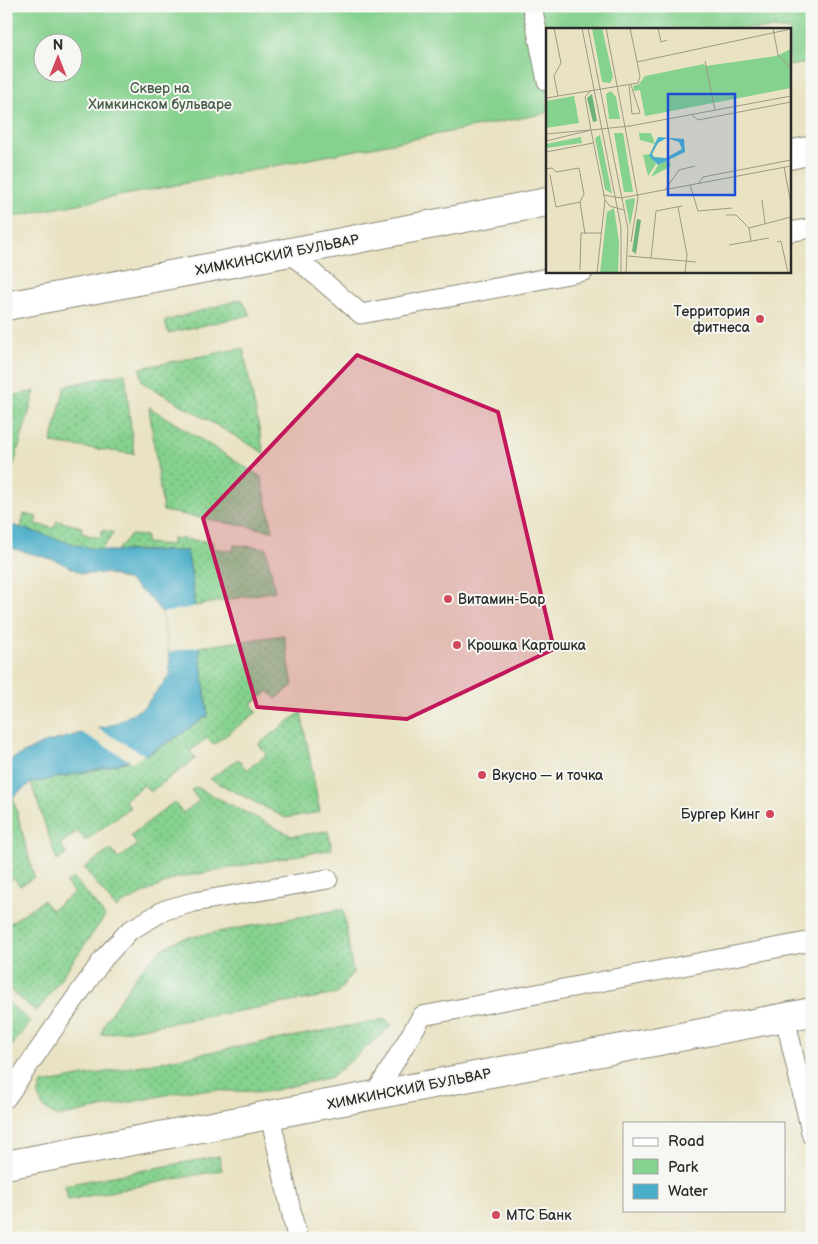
<svg xmlns="http://www.w3.org/2000/svg" width="818" height="1244" font-family="'Balsamiq Sans',sans-serif">
<style>
.grass{fill:url(#grass-dots);stroke:#587e5c}
.park{fill:#85d18e;stroke:#587e5c;fill-rule:evenodd}
.water{fill:#4aadc9;stroke:#3a6c7a}
.pier{fill:#e9e3c3}
.lines{fill:none;stroke-linecap:round;stroke-linejoin:round}
.service-casing{stroke:#8a8777;stroke-width:21}
.secondary-casing{stroke:#8a8777;stroke-width:30}
.service{stroke:#fff;stroke-width:19}
.secondary{stroke:#fff;stroke-width:28}
.marked{fill:#c2185b;fill-opacity:0.2;stroke:#c2185b;stroke-width:4;stroke-linejoin:round}
.poi-dot{fill:#d1495b;stroke:#f6f6f2;stroke-width:2}
.labels{text-anchor:middle;dominant-baseline:central;stroke-width:4;stroke-linejoin:round;paint-order:stroke}
.park-label{font-size:14px;fill:#465d49;stroke:#f6f6f2}
.street-label{font-size:14px;fill:#2b2b2b;stroke:#f6f6f2}
.poi-label{font-size:14px;fill:#2b2b2b;stroke:#f6f6f2;text-anchor:start}
.inset-road{fill:none;stroke:#9d9986;stroke-width:1}
.view{fill:#1d4ed8;fill-opacity:0.15;stroke:#1d4ed8;stroke-width:2.5}
.inset-edge{fill:none;stroke:#2b2b2b;stroke-width:2.5}
</style>
<defs>
<pattern id="grass-dots" width="8" height="8" patternUnits="userSpaceOnUse" patternTransform="scale(1.25)"><rect width="8" height="8" fill="#85d18e"/><path d="M2 2h.1M6 6h.1" fill="none" stroke="#6daa74" stroke-width="1.8" stroke-linecap="round"/></pattern>
</defs>
<rect width="100%" height="100%" fill="#f6f6f2"/>
<filter id="ink" filterUnits="userSpaceOnUse"><feTurbulence type="fractalNoise" baseFrequency=".02" numOctaves="2"/><feDisplacementMap in="SourceGraphic" scale="10" xChannelSelector="R" yChannelSelector="G"/><feConvolveMatrix kernelMatrix="1 2 1 2 8 2 1 2 1" color-interpolation-filters="sRGB"/></filter>
<filter id="wash" filterUnits="userSpaceOnUse"><feTurbulence type="fractalNoise" baseFrequency=".0096" numOctaves="4" result="noise"/><feDisplacementMap in="SourceGraphic" scale="20" xChannelSelector="R" yChannelSelector="G"/><feGaussianBlur stdDeviation="1.12" result="paint"/><feColorMatrix in="noise" values="0 0 0 0 0 0 0 0 0 0 0 0 0 0 0 0 0 1.4 0 .05"/><feComposite in="paint" operator="in"/></filter>
<g filter="url(#wash)">
<rect width="100%" height="100%" fill="#e9e3c3"/>
<!-- grass -->
<path class="grass" d="M242 299 250 315 168 333 165 321Z
M243 348 264 453 142 382 140 368Z
M125 373 134 454 51 443 65 386Z
M35 391 7 488H6V397Z
M149 407 261 477 273 531 163 511Z
M24 514 37 517 35 524 54 528 57 521 82 527 81 533 100 538 102 530 114 533 101 550 76 545 21 528Z
M131 535 146 536V543L172 545V538L213 542 212 548 233 551 234 545 266 548 275 591 195 606 191 571 187 551 117 550Z
M284 635 293 685 276 699 269 691 251 704 257 712 213 745 207 738 190 751 195 759 150 792 144 785 125 800 130 807 85 841 78 831 60 844 67 854 57 861 31 783C68 775 107 770 143 756 166 747 188 729 208 715L199 647Z
M301 712 320 812 286 818 210 779 238 759 247 770 266 755 259 744Z
M196 787 292 836 328 831 332 849 176 878 124 903 116 908 84 868 111 849 118 859 137 845 131 835 174 802 183 813 199 801 191 790Z
M13 797 34 877 20 886 14 878 6 884V802Z
M74 878 105 916 37 1012 6 987V926L43 900 51 910 74 893 66 883Z
M343 909 353 972 337 994 101 1035 106 1020 136 976 160 950 180 939Z
M6 1001 30 1021 6 1054Z
M386 1019 392 1025 332 1077 266 1092 191 1090 57 1117 43 1107 38 1096 42 1084Z
M219 1156 222 1170 68 1200 65 1185Z"/>
<!-- park -->
<path class="park" d="M6 6H812V62L789 66V29H547V113L6 218ZM42 42H72V72H42Z"/>
<!-- water -->
<path class="water" d="M6 523 76 545 106 551H187L191 571 199 646 208 715 177 737 145 755 112 766 31 783 6 802V762L41 744 115 724 144 707 170 675 169 652 162 613 151 599 129 581 106 573 97 574 81 573 58 561 15 549 6 545Z"/>
<!-- pier -->
<path class="pier" d="M197 606 201 646 169 652 162 613Z
M95 727 145 755 132 762 79 731Z"/>
</g>
<g filter="url(#ink)">
<g class="lines">
<!-- service casing -->
<g class="service-casing">
<path id="service" d="M532 6 547 81
M789 232 812 228
M289 252 361 314 584 271
M785 1017 812 1136
M374 1096 422 1016 812 941
M6 1098 52 1031 104 958 129 931 165 910 194 902 328 879
M270 1115 297 1238"/>
</g>
<!-- secondary casing -->
<g class="secondary-casing">
<path id="secondary" d="M789 155 812 150
M6 306 249 260 547 202
M6 1165 812 1012"/>
</g>
<!-- service -->
<use href="#service" class="service"/>
<!-- secondary -->
<use href="#secondary" class="secondary"/>
</g>
</g>
<!-- marked area -->
<path class="marked" d="M357 355 498 412 554 649 407 719 257 707 203 518Z"/>
<!-- markers -->
<g class="poi-dot">
<circle cx="760" cy="319" r="5"/>
<circle cx="448" cy="599" r="5"/>
<circle cx="457" cy="645" r="5"/>
<circle cx="482" cy="775" r="5"/>
<circle cx="770" cy="814" r="5"/>
<circle cx="496" cy="1215" r="5"/>
</g>
<g class="labels">
<!-- park labels -->
<g class="park-label">
<text x="160" y="88">Сквер на<tspan x="160" dy="16">Химкинском бульваре</tspan></text>
</g>
<!-- street labels -->
<g class="street-label">
<text transform="translate(277 255) rotate(-11)">ХИМКИНСКИЙ БУЛЬВАР</text>
<text transform="translate(409 1089) rotate(-11)">ХИМКИНСКИЙ БУЛЬВАР</text>
</g>
<!-- poi labels -->
<g class="poi-label">
<text x="750" y="311" text-anchor="end">Территория<tspan x="750" dy="16">фитнеса</tspan></text>
<text x="458" y="599">Витамин-Бар</text>
<text x="467" y="645">Крошка Картошка</text>
<text x="492" y="775">Вкусно — и точка</text>
<text x="760" y="814" text-anchor="end">Бургер Кинг</text>
<text x="506" y="1215">МТС Банк</text>
</g>
</g>
<!-- overview -->
<g transform="translate(546 28)">
<rect width="245" height="245" fill="#e9e3c3"/>
<path d="M46 0H56L67 49 64 55 56 54ZM65 63 70 69 74 91H63L60 66ZM68 105H77L87 164H78ZM93 105H105L109 116 94 112ZM54 107 66 166 59 161 49 110ZM35 109 36 115 0 120V116ZM103 126 110 136 102 148 97 127ZM123 131 125 138 105 149 112 137ZM88 170 89 172 84 198 79 172Z" fill="#85d18e"/>
<path d="M46 66 51 93 47 94 41 70ZM91 191 95 192 90 226 86 223Z" fill="#6cb379"/>
<path d="M245 21V60L99 88 94 62 88 63 87 58 93 56 99 48 158 36 159 38 230 28ZM28 68 33 95 0 100V73ZM68 180 73 214 72 245H54L61 184Z" fill="#85d18e"/>
<path d="M112 109 138 111 139 124 112 137 103 128ZM121 110 133 114 136 121 120 130 108 129 106 126 112 115Z" fill="#4aadc9" fill-rule="evenodd"/>
<path class="inset-road" d="M8 0 15 35 8 48 12 68M36 0 75 199V245M42 0 82 201 80 245M60 0 79 99M112 0 115 14 121 12M227 0 232 27 245 41M159 33 169 82M91 34 245 1M83 57 86 86 94 85 85 57M0 70 92 55 94 48 84 0M146 87 152 92 245 74M79 99 92 170 85 214M45 102 39 69 45 62M45 102 59 172 64 178 78 182M0 106 44 102M0 113 45 102 84 98 245 68M0 124 47 115M238 139 245 176M0 141 6 140 10 144 33 140 38 166 34 174 39 206M4 147 10 179 34 174M153 155 157 149 245 132M144 157 152 183 186 180M119 162 133 142 149 138M57 167 75 170 245 138M216 172 219 195M132 179 141 227 139 245M180 187H190L203 200M205 213 203 200 245 189M231 214 235 213 242 245M183 217 223 210M82 228 150 234M105 230 110 183 136 178M34 242 35 205H56M51 245 59 172"/>
<path class="view" d="M122 66H189V167H122Z"/>
<rect width="245" height="245" class="inset-edge"/>
</g>
<!-- margin -->
<rect width="818" height="1244" fill="none" stroke="#f6f6f2" stroke-width="25"/>
<!-- legend -->
<rect x="623" y="1122" width="162" height="90" fill="#f6f6f2" stroke="#a5a5a2"/>
<rect x="633" y="1138" width="25" height="8" fill="#ffffff" stroke="#a5a5a2"/>
<text x="668" y="1146" font-size="15" fill="#2b2b2b">Road</text>
<rect x="633" y="1159" width="25" height="15" fill="#85d18e" stroke="#a5a5a2"/>
<text x="668" y="1172" font-size="15" fill="#2b2b2b">Park</text>
<rect x="633" y="1184" width="25" height="15" fill="#4aadc9" stroke="#a5a5a2"/>
<text x="668" y="1196" font-size="15" fill="#2b2b2b">Water</text>
<!-- north arrow -->
<g transform="translate(58 58)"><circle r="24" fill="#f6f6f2" stroke="#a5a5a2"/>
<path d="M0-4L9 19L0 12L-9 19Z" fill="#d1495b"/>
<text y="-8" font-size="14" font-weight="bold" text-anchor="middle" fill="#2b2b2b">N</text>
</g>
</svg>
